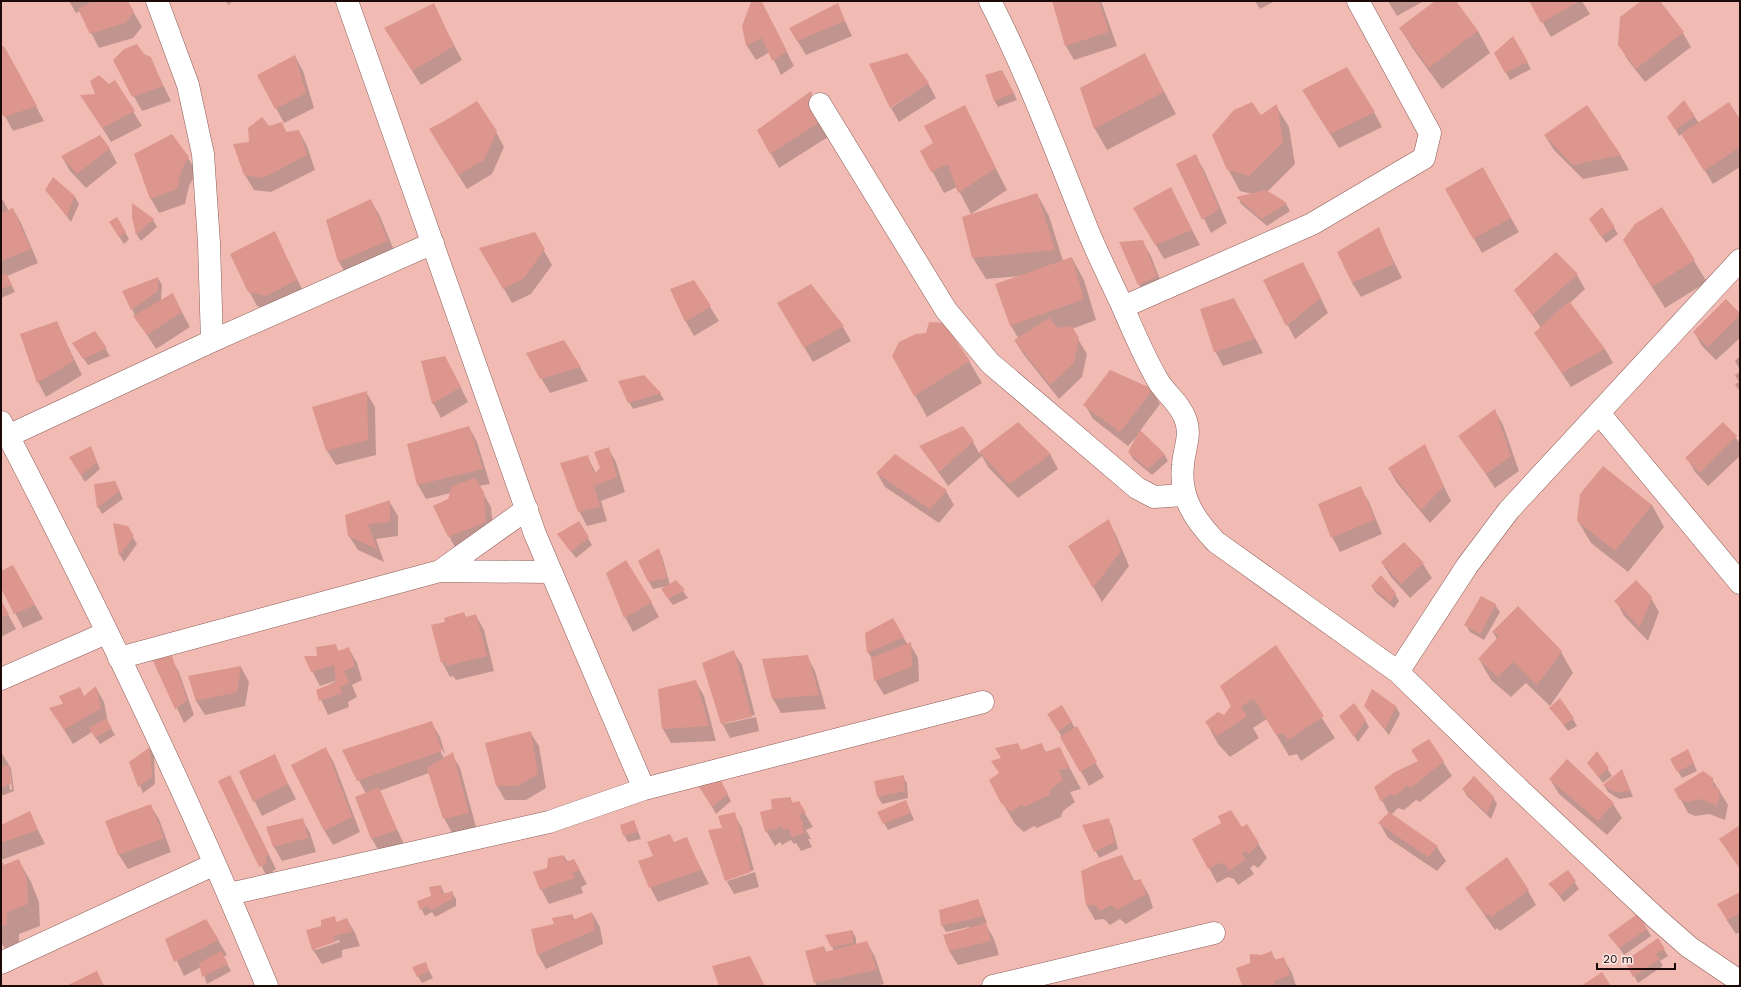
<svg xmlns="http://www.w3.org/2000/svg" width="1741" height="987" font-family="'Work Sans',sans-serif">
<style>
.shadow{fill:#0003;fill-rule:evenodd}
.building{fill:#dd968d}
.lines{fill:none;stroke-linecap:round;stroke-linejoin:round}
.minor-casing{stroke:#8c5c56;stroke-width:23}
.minor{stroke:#fff;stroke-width:22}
</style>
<rect width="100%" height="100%" fill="#f1bbb4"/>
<!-- shadow -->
<path class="shadow" d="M69 1H127L142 27 133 38 99 48 80 11 76 13Z
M226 1H233L228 5Z
M1053 1H1101L1117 46 1074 60 1066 46Z
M1255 1H1275L1260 9Z
M1388 1H1424L1397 16Z
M1436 1H1455L1478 31 1490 53 1442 89 1413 49 1400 28Z
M1530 1H1582L1590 14 1551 37Z
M1643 1H1659L1683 33 1691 47 1645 82 1627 59 1619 44Z
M762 3 794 66 781 75 770 52 756 60 747 46 743 26Z
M837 4 852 36 806 55 790 29Z
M433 5 462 60 421 85 385 28Z
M1513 38 1531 69 1510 80 1495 53Z
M1 49 12 62 44 121 13 131 1 109Z
M143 55 150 58 171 101 142 111 114 60Z
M1145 55 1176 114 1107 150 1095 129 1081 89Z
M295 56 303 71 314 108 284 123 276 108Z
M1006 78 1017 100 998 107 994 100Z
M115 82 142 126 111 142 82 96 96 95Z
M928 83 936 98 899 122 891 108Z
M811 93 819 107 828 137 779 168 758 131Z
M1311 104 1374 112 1382 127 1339 148Z
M1276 106 1289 127 1295 164 1267 192 1286 204 1290 211 1267 226 1241 204 1238 197 1252 194 1240 191 1228 169 1261 117Z
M1587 106 1621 156 1629 170 1583 179 1554 150 1545 136Z
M964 107 1007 190 971 214 957 187 944 193 932 171Z
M1694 116 1699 123 1740 121V167L1713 184 1682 134 1679 136 1669 117Z
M281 123 287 133 299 131 307 146 315 170 271 192 254 190 245 175 250 143 269 127Z
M496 132 504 147 492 174 467 189 438 143Z
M109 148 117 163 86 188 70 171 62 157Z
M135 155 188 158 197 172 189 186 185 204 159 213 151 199Z
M1195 155 1204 170 1227 223 1211 233 1177 165Z
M1482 168 1519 232 1482 253 1446 189Z
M1171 189 1200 245 1164 259 1134 208Z
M46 190 75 197 79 204 71 222Z
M1037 194 1049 216 1063 261 1072 258 1084 280 1096 320 1072 329 1087 354 1082 377 1059 399 1024 355 1015 341 1019 339 1011 326 997 285 1020 276 986 279 973 258Z
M1 197 9 211 13 209 21 223 38 263 7 276 15 292 1 298Z
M370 200 379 214 396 255 347 276 339 262 327 221Z
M1602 209 1618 234 1606 243 1590 220Z
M1662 209 1707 282 1665 308 1636 262Z
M133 217 153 220 157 227 141 241 137 235Z
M117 218 129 239 124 244 114 229Z
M1378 229 1402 278 1361 297 1352 283Z
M274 232 305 295 274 310 257 306 249 291Z
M534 233 552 265 531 294 512 303 481 248Z
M1142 241 1151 256 1164 290 1147 299 1139 284Z
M1555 253 1577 275 1585 289 1569 304 1605 349 1613 363 1571 387 1535 333 1541 328 1515 290Z
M158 278 162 285 161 301 172 294 190 327 156 349 135 316 124 292Z
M1311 278 1328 313 1295 339 1264 280Z
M694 282 719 321 694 336 686 322Z
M811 285 843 327 851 341 813 362 786 317Z
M1242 313 1263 353 1223 366 1215 351Z
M1740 314V338L1716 360 1702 346 1694 332Z
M56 322 82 375 46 397 38 382Z
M95 332 110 356 88 365 78 350Z
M527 354 580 367 588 381 550 393Z
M893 356 969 361 982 383 927 417Z
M1740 356V370L1735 361Z
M453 372 468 402 441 418 433 403Z
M1740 372V392L1735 384 1739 382 1735 375Z
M644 377 660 393 664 400 633 409 629 402Z
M1152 390 1160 404 1140 431 1164 454 1168 461 1152 475 1133 459 1129 452 1139 434 1128 446 1093 419 1085 405Z
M366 392 375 407 376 455 336 465 327 451 314 408Z
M1495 411 1503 425 1519 471 1495 488 1460 436Z
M1018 423 1050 454 1058 469 1018 498 988 467 982 456 948 486 920 446 973 442 979 453Z
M1723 423 1740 443V456L1708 486 1695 472 1687 458Z
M469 427 477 442 490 484 479 486 491 507 494 536 457 551 449 536V500L451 493 426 499 418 485Z
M1424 445 1451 501 1430 523 1397 483 1389 469Z
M91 448 100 469 85 482 74 464Z
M608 448 616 462 625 492 601 501 607 521 587 526 579 511 587 456 596 473 601 469Z
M877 473 946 491 954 505 939 523 885 487Z
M115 482 123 499 102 514 98 507 95 485Z
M1360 487 1369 502 1382 534 1340 552 1332 537Z
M389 501 398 516V536L376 539 384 562 358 550 349 536Z
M1652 505 1664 527 1628 572 1591 543 1578 521Z
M1108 521 1116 535 1129 566 1102 602 1069 546Z
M578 522 592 545 576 558 563 541Z
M114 524 127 527 137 544 124 562 120 555Z
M658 550 662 556 670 585 676 581 688 598 673 605 666 596 668 586 653 589 649 582Z
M1382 563 1423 564 1432 578 1410 598 1391 577Z
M1 572 21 580 43 619 23 628 1 586Z
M1372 587 1395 594 1399 601 1394 608 1376 593Z
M1651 598 1659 612 1648 641 1624 616 1616 601Z
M1 601 16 629 1 637Z
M651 602 659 617 633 632 625 617Z
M1495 605 1500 612 1484 640 1470 632 1466 625Z
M476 616 484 630 494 671 456 680 453 676 450 677 442 662 466 618Z
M892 619 908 645 910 644 918 658 919 681 884 695 875 680 872 659 868 652Z
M1493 632 1561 652 1573 673 1550 706 1526 683 1511 697 1491 680 1479 659 1497 639Z
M335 645 339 652 349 649 357 663 362 680 352 685 357 697 348 702 349 707 328 715 317 691 338 680 320 686 312 671 318 657Z
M1275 647 1335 738 1301 761 1297 754 1289 756 1267 719 1253 728 1259 738 1230 757 1218 744 1206 722 1224 717Z
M733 651 742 665 755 715 724 722V724L756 717 759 731 730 738 722 723Z
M807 656 815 671 826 709 781 713 773 699Z
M171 658 179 672 194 715 184 723 154 660Z
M241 667 249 682 245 706 205 715 196 701 189 676Z
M696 682 704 696 716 741 671 743 663 729Z
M96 688 104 702 108 723 115 735 100 744 92 732 73 744 50 708 84 697Z
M1372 691 1396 707 1400 714 1389 735 1365 706Z
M1062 706 1104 777 1089 786 1049 714Z
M1551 708 1573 719 1577 726 1568 731Z
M1340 716 1365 720 1369 727 1358 742Z
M431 722 440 737 446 757 452 754 460 768 476 827 452 833 444 818 429 773 379 791 404 844 380 853 372 839 366 794 344 751ZM440 746 447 758H444L438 747Z
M530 732 539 746 546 788 526 800H505L497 786Z
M1429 740 1452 776 1420 802 1416 800 1404 810 1398 808 1391 815 1437 847 1446 861 1437 871 1388 838 1380 824 1389 814 1375 787 1419 761Z
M1041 745 1046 752 1059 748 1081 789 1070 792 1075 802 1063 811 1061 817 1037 828 1034 826 1024 832 1015 824 1002 802 999 774 1003 758Z
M150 749 154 755 155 784 143 793 130 763Z
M326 749 334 763 360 832 333 845 324 830Z
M1 752 11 768 14 791 1 796ZM8 773H10L12 789 10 790Z
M1597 752 1612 776 1603 783 1593 770Z
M274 756 296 799 262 816 240 772Z
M1691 757 1697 771 1682 778 1671 760Z
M1567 760 1613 804 1622 818 1607 835 1559 794 1550 779Z
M1621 771 1625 777 1633 797 1619 799 1608 792 1604 785Z
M230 776 276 869 272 872 275 878 269 881 219 782Z
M903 777 907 783 908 798 882 804 878 797Z
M1712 779 1728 805 1725 820 1709 814 1695 816 1688 813 1680 798Z
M701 788H724L731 801 716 814Z
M1463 789 1493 797 1497 804 1491 819 1467 796Z
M790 798 793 804 798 802 813 827 806 830 811 839H808L812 847 801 851 796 843 794 844 791 840 782 845 780 842 775 846 766 831 761 813 773 809Z
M906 801 914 820 888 830 884 823Z
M150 805 159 819 171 852 128 869 119 855 107 822Z
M29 812 45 844 1 860 4 866 19 861 31 882 39 902 40 926 19 934V947L6 950 1 942V826Z
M734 814 742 828 754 870 727 879V881L755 872 759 887 734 894 726 880 723 829Z
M302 819 310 833 316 852 282 861 274 847 267 827Z
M1108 819 1112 826 1118 849 1099 858 1084 826Z
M634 821 641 839 628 842 624 835Z
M1247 825 1267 858 1258 868 1254 865 1250 868 1254 874 1238 885 1234 879 1228 877 1217 883 1209 868 1241 828Z
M686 839 709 884 658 902 650 887 654 857 674 843Z
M564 856 568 862 574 860 587 884 581 887 583 893 549 904 541 889 547 869Z
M1122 856 1135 882 1141 881 1149 895 1153 908 1126 924 1120 919 1110 925 1104 919 1095 920 1087 906Z
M1568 872 1579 889 1564 902 1550 884Z
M441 886 445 895 452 893 456 899V906L435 917 432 912 425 916 418 902 432 896Z
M1466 889 1528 891 1536 905 1500 931 1497 928 1495 930Z
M1740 893V932L1736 934 1726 919Z
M978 900 987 923H985L994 939 999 955 958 965 949 951 970 929 969 927 946 932 942 925Z
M592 913 600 927 603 944 546 969 538 955 532 930 555 924 572 915 575 920Z
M334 918 337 923 347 919 355 933 360 946 342 950V957L322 964 313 950 307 931 322 927ZM339 940 340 942 315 950V948Z
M206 920 227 955 223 957 231 971 207 984 201 967 184 976 167 940Z
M1643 922 1651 936 1624 955 1610 935Z
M852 931 856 938V945L867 942 875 957 884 984 876 986H817L815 982 824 947 827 953 834 951 832 947Z
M1658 940 1668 956 1660 961 1663 966 1638 983 1626 961Z
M1271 952 1276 961 1283 958 1292 973 1296 986H1243L1262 956Z
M425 963 433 978 422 983 413 968Z"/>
<!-- building -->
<path class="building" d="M93 1H128L134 12 125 23 90 34 78 9Z
M1052 1H1099L1109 32 1065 46Z
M1435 1H1456L1478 31 1429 68 1399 28Z
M1529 1H1580L1541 23Z
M1641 1H1660L1684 32 1636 69 1618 45 1620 17Z
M751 2H762L787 51 772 61 762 38 746 46 742 26Z
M434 3 454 46 412 71 384 28Z
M838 3 845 21 797 41 789 28Z
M1513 36 1528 62 1505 73 1494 53Z
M137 44 144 54 151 57 163 86 132 97 113 60 124 49Z
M4 46 37 106 4 117 1 111V47Z
M907 53 929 83 890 108 869 64Z
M1145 53 1164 92 1094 129 1080 88Z
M295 55 306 93 275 109 257 75Z
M1347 67 1375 112 1330 134 1302 90Z
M1002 70 1014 93 994 101 985 75Z
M99 75 109 84 115 80 135 111 102 128 80 95 95 94 90 81Z
M811 91 820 122 770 154 757 130Z
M1684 100 1695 116 1675 130 1667 117Z
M477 101 497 131 484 160 458 175 429 129 446 120Z
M1252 102 1261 115 1277 104 1283 142 1249 176 1227 170 1212 135 1234 110Z
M1729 102 1740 119V147L1704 171 1681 134Z
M965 105 996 168 958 193 948 164 931 172 920 151 933 143 924 126Z
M1587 105 1621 155 1573 165 1544 135Z
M262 117 269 126 282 122 286 132 299 130 307 155 263 178 244 175 233 144 249 142 248 128Z
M172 134 189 157 181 171 177 189 150 199 134 154Z
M100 135 110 148 77 174 61 156Z
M1196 154 1219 209 1202 220 1176 164Z
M1483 167 1511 218 1473 239 1445 189Z
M53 177 75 196 67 216 45 190Z
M1171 187 1192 230 1155 245 1133 208Z
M1266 190 1287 203 1262 219 1236 197Z
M1037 193 1055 250 972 258 962 217Z
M371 199 388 241 338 262 326 220Z
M132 203 154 219 136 235 132 217Z
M1602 207 1615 227 1601 237 1589 219Z
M1662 207 1695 260 1652 287 1623 240 1635 224Z
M13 208 31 249 1 261V213Z
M117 217 126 232 119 237 109 222Z
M1379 227 1394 264 1352 283 1337 252Z
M275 231 297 280 266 296 248 292 230 254Z
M535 232 545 249 523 279 503 289 479 248Z
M1143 240 1157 276 1138 285 1119 242Z
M1556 252 1578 274 1532 315 1514 290Z
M1072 257 1084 299 1010 326 995 284Z
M1303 262 1321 298 1286 326 1263 280Z
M6 273 12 285 1 289V275Z
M158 277V291L131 310 122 291Z
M694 280 711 306 685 322 670 289Z
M811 284 844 326 804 348 777 303Z
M173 293 182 312 147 335 133 316Z
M1234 298 1255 339 1214 352 1200 309Z
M1726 299 1740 313V315L1708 347 1693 332Z
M1569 301 1605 349 1562 373 1534 333Z
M1049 318 1058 328 1072 326 1079 338 1074 363 1050 385 1014 340Z
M57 321 74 361 37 383 20 334Z
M929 322 944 323 970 361 914 396 892 356 899 342 916 334 926 333Z
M95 331 107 348 83 359 72 343Z
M564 340 581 367 540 379 526 353Z
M445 356 461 387 432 404 421 361Z
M1110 370 1153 389 1120 432 1083 405Z
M644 375 661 393 628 403 618 381Z
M367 391 368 440 326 451 312 407Z
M1495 409 1511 456 1486 474 1458 436Z
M1018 422 1051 454 1009 484 979 452Z
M1723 422 1737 436 1700 473 1685 458Z
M469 426 483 469 417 485 407 444Z
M963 426 974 441 939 472 919 446Z
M1140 430 1165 454 1148 469 1128 452Z
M1425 444 1444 486 1421 510 1388 468Z
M91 446 97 462 81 475 69 457Z
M609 447 617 477 594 486 600 507 578 512 560 463 588 455 594 474 600 468 594 452Z
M895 454 947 490 930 509 876 473Z
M1603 466 1652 505 1615 551 1577 521 1580 494Z
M475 478 484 492 486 522 448 537 433 506 448 499 452 486Z
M115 481 120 491 97 508 94 484Z
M1361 486 1375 520 1331 538 1318 504Z
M390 500V522L368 524 377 549 348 536 345 515Z
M1109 519 1121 551 1093 588 1068 546Z
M579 521 589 537 571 552 557 534Z
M113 523 128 526 134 536 119 556Z
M1404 542 1424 563 1401 584 1381 562Z
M659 548 667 578 648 582 638 561Z
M626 560 652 602 624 618 606 573Z
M13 565 35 605 14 614 1 588V571Z
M1381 575 1396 593 1390 602 1371 586Z
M676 580 685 590 668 599 661 589Z
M1636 580 1652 597 1640 627 1614 601Z
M1481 596 1496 604 1480 634 1464 625Z
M1 600 9 614 1 618Z
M1518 606 1562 651 1537 685 1513 662 1498 677 1478 659 1499 636 1492 632Z
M464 612 466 617 476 614 487 656 446 666 445 661 441 663 431 625 445 622 444 618Z
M893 618 904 637 867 653 865 633Z
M911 642 912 667 874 681 871 658Z
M336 644 338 651 349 647 355 666 344 671 349 682 340 687 342 693 319 701 316 690 336 682 334 665 311 672 304 656H317L316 647Z
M1276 645 1324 716 1288 740 1283 733 1276 735 1254 699 1241 706 1247 716 1217 736 1205 722 1218 712 1224 715 1231 706 1220 686Z
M734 650 752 717 721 724 702 663Z
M808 655 819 695 772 699 762 659Z
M172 656 187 700 175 709 152 659Z
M241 666 237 692 196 701 188 676Z
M696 680 709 726 662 729 658 689Z
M96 686 101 708 64 730 49 708 63 704 59 696 80 687 84 696Z
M1372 689 1396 706 1385 729 1364 706Z
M1560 698 1574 718 1564 725 1549 708Z
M1354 703 1366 720 1354 737 1339 716Z
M1062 705 1072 722 1058 731 1047 714Z
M106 718 112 728 95 738 89 728Z
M432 721 442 751 357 781 342 750Z
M1077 726 1097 762 1080 772 1060 737Z
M531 731 538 774 518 786H496L485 743Z
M1429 739 1444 761 1411 788 1407 786 1395 796 1390 794 1381 802 1374 787 1395 772 1418 761 1411 750Z
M1018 743 1021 750 1042 743 1045 752 1060 747 1070 768 1059 770 1063 780 1051 789 1049 795 1024 807 1021 805 1011 812 1001 803 989 780 999 773 991 761 1001 758 995 748Z
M150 747 152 777 138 787 129 762Z
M326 747 352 817 324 831 291 765Z
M1688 749 1694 763 1677 772 1670 759Z
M1597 751 1609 768 1598 777 1587 763Z
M453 752 469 813 443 819 427 768Z
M275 754 288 784 253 802 239 771Z
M1567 759 1614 803 1598 821 1549 779Z
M9 765 11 784 1 787V767Z
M1622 769 1630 791 1615 792 1603 785Z
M1703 771 1713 778V786L1720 790 1717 806 1701 799 1687 802 1679 799 1674 789Z
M230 775 269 854 265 857 267 863 259 867 218 781Z
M904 775 905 791 877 797 874 781Z
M1474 776 1494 797 1487 813 1462 789Z
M720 779 728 794 712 807 699 787Z
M379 787 397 830 371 839 355 797Z
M791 797V803L799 801 806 813 799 815 804 825H801L805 833 792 837 788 828 784 830 782 826 773 831 771 828 765 832 760 812 772 809 771 799Z
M906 800 911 813 883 824 877 812Z
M151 804 164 838 118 855 105 821Z
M1231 810 1242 827 1247 824 1259 843 1249 854 1245 851 1242 854 1246 859 1229 871 1225 864 1220 863 1208 869 1192 839 1221 823 1218 816Z
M30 811 38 830 1 843V825Z
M735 812 751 872 725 881 708 830 722 828 718 816Z
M1389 812 1438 846 1428 857 1378 823Z
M303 818 308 838 273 847 266 827Z
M1109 818 1115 842 1094 852 1082 825Z
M634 820 638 832 623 836 620 825Z
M1740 825V869L1719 839Z
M670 834 674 842 687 837 701 870 649 888 638 861 653 856 647 842Z
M564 855 565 862 574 859 580 870 573 873 575 878 540 890 533 872 547 868 548 858Z
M1122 855 1133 881 1141 879 1146 894 1117 910 1111 905 1101 911 1095 905 1086 906 1081 871 1101 862Z
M1507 857 1529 890 1491 917 1488 914 1486 916 1465 888Z
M19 859 27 879 28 904 7 912V925L1 927V866Z
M1568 870 1576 881 1560 895 1548 884Z
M441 885 442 894 453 891 452 899 431 910 427 906 420 910 417 901 431 896 429 887Z
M1740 892V913L1727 920 1717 904Z
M978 899 984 916 941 926 939 910Z
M592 912 595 930 537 955 531 929 554 924 552 918 573 914V920Z
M1639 913 1647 929 1619 948 1608 935Z
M335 916 336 922 347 918 352 932 334 936 335 942 312 950 306 930 321 926V920Z
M206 919 219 940 174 962 165 939Z
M986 923 991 941 949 951 943 935Z
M853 930V943L831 947 825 935Z
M1658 938 1665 949 1655 954 1660 959 1633 977 1625 961Z
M867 941 877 970 814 983 805 951 824 946 825 952Z
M221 951 228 964 202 977 199 963Z
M1272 951 1274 960 1284 957 1290 975 1274 981 1275 986H1242L1236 968 1250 963V954L1261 955Z
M750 956 765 986H719L712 966Z
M426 962 429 971 417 977 412 967Z
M97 971 104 986H66Z
M1602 972 1611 986H1581Z"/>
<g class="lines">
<!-- minor casing -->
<g class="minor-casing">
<path id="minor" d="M157 1 188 85 203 154 209 243 212 341
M347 1 535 534 644 789
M990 1C1028 75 1057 154 1088 231 1098 255 1110 279 1121 303 1132 328 1143 355 1157 379 1164 393 1178 400 1185 418 1192 435 1184 448 1183 465 1179 497 1195 520 1216 542L1398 672 1504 775 1656 918 1689 947 1732 976
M820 104 946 310 990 363 1137 488 1154 497 1184 495
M1123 307 1312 224 1424 158 1430 133 1358 1
M1599 413 1740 583
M1 422C97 606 188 794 267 986
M8 436 212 341 433 243
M440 571 527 509
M119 658 440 571 551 572
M1398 672 1467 566 1509 510 1740 260
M1 679 106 633
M229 894 549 822 644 789 983 702
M1 963 215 864
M993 986 1214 933"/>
</g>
<!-- minor -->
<use href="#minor" class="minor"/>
</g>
<!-- border -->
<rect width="1741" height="987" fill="none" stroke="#1c0a08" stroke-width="4"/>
<!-- scale -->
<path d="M1597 963v6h78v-6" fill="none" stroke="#1c0a08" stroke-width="2"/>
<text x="1603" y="963" font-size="12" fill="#1c0a08" stroke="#fce5e2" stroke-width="3" paint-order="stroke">20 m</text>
</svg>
